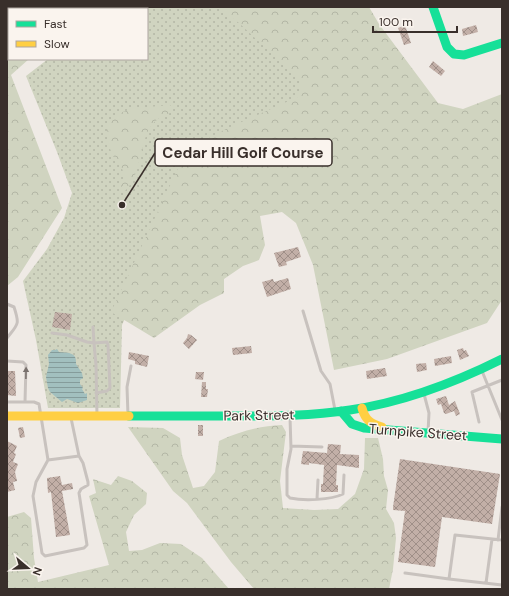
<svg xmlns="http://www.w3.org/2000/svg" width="509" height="596" font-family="'DM Sans',sans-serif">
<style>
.grass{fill:url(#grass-dots)}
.forest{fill:url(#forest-crowns)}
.water{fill:url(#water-rules)}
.building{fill:url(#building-cross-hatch)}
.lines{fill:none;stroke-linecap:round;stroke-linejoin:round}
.lane{stroke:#c8c2be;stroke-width:3}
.fast{stroke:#16e098;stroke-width:9}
.slow{stroke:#ffcf43;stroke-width:9}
.oneway{fill:#79716d}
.labels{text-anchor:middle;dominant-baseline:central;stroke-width:3;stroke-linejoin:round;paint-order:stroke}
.street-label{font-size:14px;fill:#392f2b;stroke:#faf4ee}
.leader{fill:none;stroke:#392f2b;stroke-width:1.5}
.callout-dot{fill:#392f2b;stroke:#faf4ee;stroke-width:1.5}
.callout{fill:#faf4ee;stroke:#392f2b;stroke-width:1.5}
.callout-label{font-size:15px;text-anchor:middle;font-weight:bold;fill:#392f2b}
</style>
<defs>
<pattern id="grass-dots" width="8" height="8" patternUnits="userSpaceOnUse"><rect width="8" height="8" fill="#d0d4c0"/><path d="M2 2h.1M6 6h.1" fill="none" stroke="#b3b6a5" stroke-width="1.8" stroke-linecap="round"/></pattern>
<pattern id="forest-crowns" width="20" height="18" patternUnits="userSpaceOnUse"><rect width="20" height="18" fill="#d0d4c0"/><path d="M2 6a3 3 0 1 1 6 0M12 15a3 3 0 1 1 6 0" fill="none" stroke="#b3b6a5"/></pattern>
<pattern id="water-rules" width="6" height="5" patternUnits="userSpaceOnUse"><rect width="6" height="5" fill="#a2c0bf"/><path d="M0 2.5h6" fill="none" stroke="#859c9b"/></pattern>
<pattern id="building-cross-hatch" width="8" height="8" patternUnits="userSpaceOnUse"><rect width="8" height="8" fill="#c2afa7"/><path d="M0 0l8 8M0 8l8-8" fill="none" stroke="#9f8f88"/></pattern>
</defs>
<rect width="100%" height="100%" fill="#efeae5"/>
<!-- grass -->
<path class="grass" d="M56 7H238L307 81 313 102 172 216 122 325 120 408H48L36 340 23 281 47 249 64 218 72 193 57 152 26 76 48 59H147V9H56Z"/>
<!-- forest -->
<path class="forest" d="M7 7H36L37 9H9V59H29L11 75 62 208 18 277 7 286Z
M217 7H369L379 24 438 103 463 109 502 94V300L487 323 387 359 334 370 313 265 296 223 282 212 260 216 265 245 259 260 243 266 224 279V293L200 305 154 338 111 312 187 149 228 128 300 96V80L239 23Z
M170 105 173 108 172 112C168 114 162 116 158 119 137 134 145 173 124 192L122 191C121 185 124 178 123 172 122 165 115 160 112 154 92 105 138 109 170 105Z
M282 425 286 432 280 481 283 508 314 510 338 509 355 494 364 469 365 438H378L383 459 384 476 388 490 386 509 394 523 396 538 393 569 389 589H254L231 562 187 503 173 491 128 427 163 428 180 438 182 455 193 488 204 486 215 472 219 441C240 431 260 426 282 425Z
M118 476 132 481 147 493 146 504 134 515 126 532 129 551 142 550 160 543 181 544 202 558 229 589H7V517L24 512 31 518 34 558 38 582 109 565 89 496 96 493 93 479 111 485Z"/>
<!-- water -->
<path class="water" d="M57 349 59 352C69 353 77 352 76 364L82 373 83 378 80 380V384L83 388 82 389 85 394 87 393V400L78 403 67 399 62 402 50 392 48 388 46 377 49 364 48 355 52 350H55Z"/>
<!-- building -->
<path class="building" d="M405 25 411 43 404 45 398 28Z
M476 25 478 32 463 36 462 29Z
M433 61 445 71 441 76 429 67Z
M298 247 301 257 286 262 287 265 279 267 274 253Z
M288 278 291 289 267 297 262 282 273 279 274 282Z
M55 312 72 314 70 330 52 327Z
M188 334 191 335 197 340 189 349 183 343 187 338Z
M251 346 252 353 233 355 232 348Z
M463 348 464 351 466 350 469 356 460 360 457 350Z
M129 352 149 356 147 367 135 364V361L128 359Z
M451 356 452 363 435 366 434 359Z
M426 363 427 370 417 372 416 364Z
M385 368 387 376 367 379 366 371Z
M7 371H15L16 396 7 395Z
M196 372H204L203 380 195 379Z
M202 382H206V389H208L207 397H201Z
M446 396 449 405 455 401 460 414 456 416 454 411 446 414 444 413 441 404 438 405 436 399Z
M198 425H203V436H198Z
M23 427 25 437 20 438 18 428Z
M7 441 17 446 14 453 16 454 13 462 18 464 15 472 17 481 13 482 15 490 7 492Z
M328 444 341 445 340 454 359 455V468L337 465 336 485H338V492H321V484H323L324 465 309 463V465L301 464 303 451 327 453Z
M400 459 500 474 492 524 442 517 435 567 398 562 405 511 393 510V507Z
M60 476 62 485 72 483 73 489 62 491 70 535 56 537 51 492 48 493 47 478Z"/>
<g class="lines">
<!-- lane -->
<path class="lane" d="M7 304 14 307C20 325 18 324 7 338
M303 311 321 371 330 384 335 410
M93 327 94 343 107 342 108 345 110 388 107 391 96 393
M52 333 67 335 87 342 94 343 96 365 97 416
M7 361 23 362 26 365 25 402
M482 371 502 420
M424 394 429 413 428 432
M7 402H34L39 404 48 460 79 456 71 418
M128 415 127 387 131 366
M290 417 291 449 287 469V495L290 498C304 501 331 500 343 494L344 475
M479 422 472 392 502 380
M291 446 322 447
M48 460 36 482 33 496 42 553 45 556 84 548 87 545 79 493 81 489 88 485V482L83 463 79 456
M317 499 318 480
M498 540 502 507
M502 540 455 535 449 579 502 585
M405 573 449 579
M486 583 492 539"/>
<!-- fast -->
<path class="fast" d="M433 7 447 47 454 54 464 55 502 43
M341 411 352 424 364 428 502 439
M129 416C164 416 199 416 235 416 273 416 312 416 350 410 404 402 454 383 502 359"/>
<!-- slow -->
<path class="slow" d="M362 408C365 420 371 424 382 427
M7 416H129"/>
</g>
<!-- one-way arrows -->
<defs><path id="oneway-solid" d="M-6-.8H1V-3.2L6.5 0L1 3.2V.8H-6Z"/></defs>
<use class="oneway" href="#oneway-solid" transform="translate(26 373) rotate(-89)"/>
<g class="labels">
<!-- street labels -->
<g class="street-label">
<text transform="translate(259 415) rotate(-1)">Park Street</text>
<text transform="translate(418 432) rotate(4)">Turnpike Street</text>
</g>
</g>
<!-- callouts -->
<path class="leader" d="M122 205L155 153"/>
<circle class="callout-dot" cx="122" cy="205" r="4"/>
<rect class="callout" x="155" y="139" width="177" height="27" rx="4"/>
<g class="callout-label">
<text x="243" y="158">Cedar Hill Golf Course</text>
</g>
<!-- border -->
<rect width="509" height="596" fill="none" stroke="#392f2b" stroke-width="16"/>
<!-- legend -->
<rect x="8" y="8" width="140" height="52" fill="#faf4ee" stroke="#ada5a0"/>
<rect x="16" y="21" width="20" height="6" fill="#16e098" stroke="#ada5a0"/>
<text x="44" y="28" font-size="12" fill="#392f2b">Fast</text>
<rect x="16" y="41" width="20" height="6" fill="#ffcf43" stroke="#ada5a0"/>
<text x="44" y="48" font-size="12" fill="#392f2b">Slow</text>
<!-- north arrow -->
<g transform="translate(28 568) rotate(109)" stroke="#faf4ee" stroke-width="3" paint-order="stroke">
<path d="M0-3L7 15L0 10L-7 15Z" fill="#392f2b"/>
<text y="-6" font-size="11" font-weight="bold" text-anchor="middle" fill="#392f2b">N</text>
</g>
<!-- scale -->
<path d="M373 26v6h84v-6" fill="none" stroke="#392f2b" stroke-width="2"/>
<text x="379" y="26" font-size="12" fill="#392f2b" stroke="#faf4ee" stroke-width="3" paint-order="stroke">100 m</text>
</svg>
